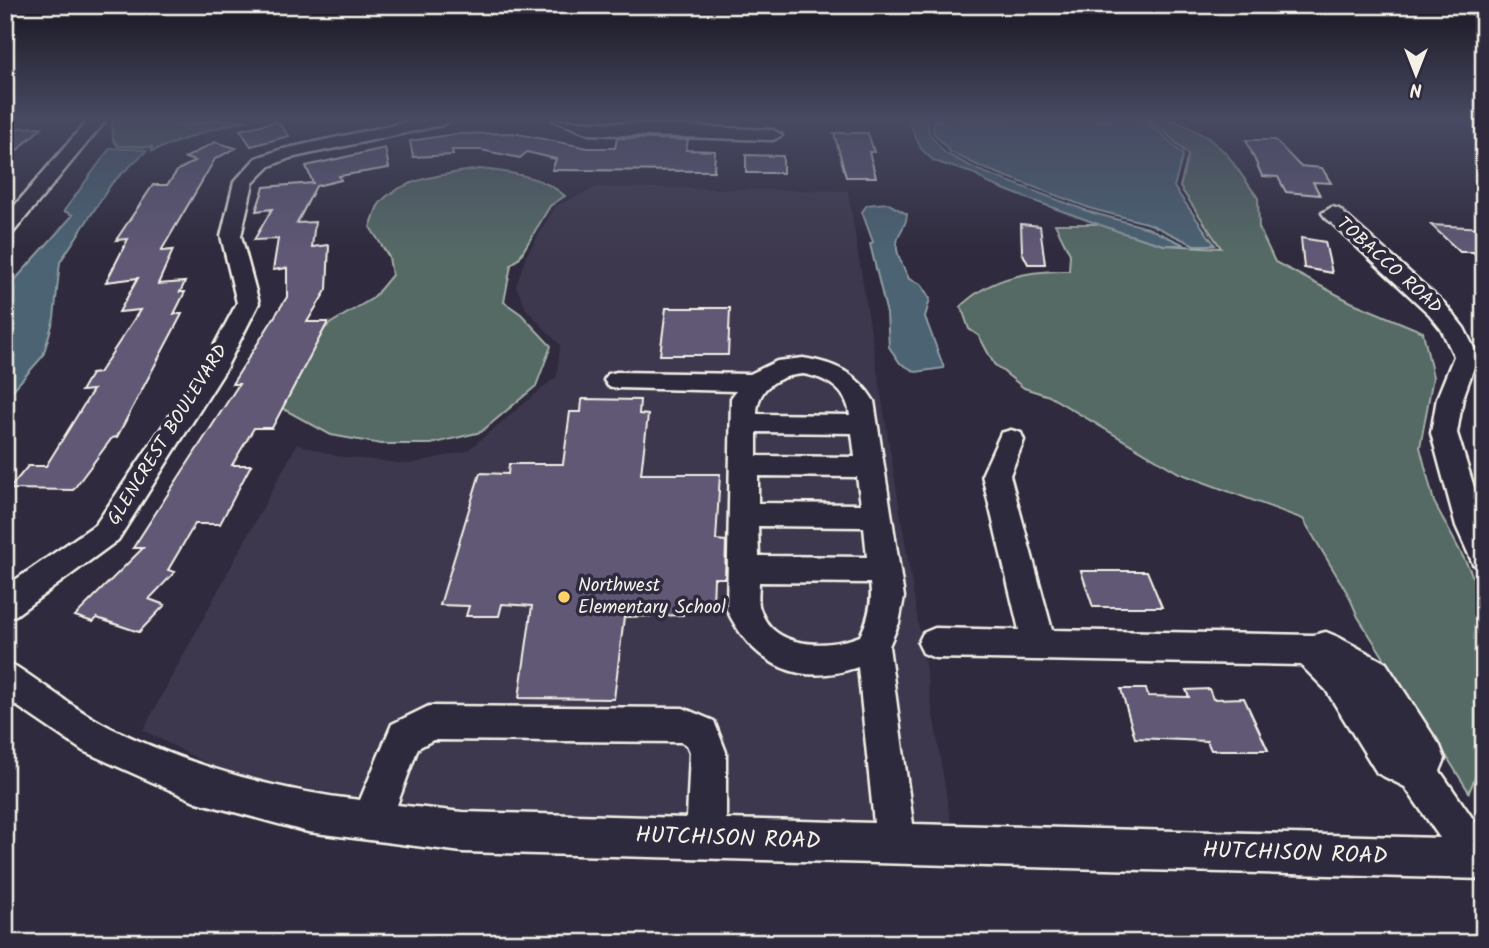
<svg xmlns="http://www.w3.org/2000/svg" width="1489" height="948" font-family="Kalam,sans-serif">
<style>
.built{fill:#3e384e}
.green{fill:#556a65;stroke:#a4aea6;stroke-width:2}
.water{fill:#4b6473;stroke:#8f9ca2;stroke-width:2}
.building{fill:#615875;stroke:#f4f1e8;stroke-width:2}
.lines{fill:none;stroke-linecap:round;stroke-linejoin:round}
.minor-casing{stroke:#f4f1e8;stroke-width:5}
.minor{fill:#2f2a3d;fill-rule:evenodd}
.poi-dot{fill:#ffd166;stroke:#2f2a3d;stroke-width:2.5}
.labels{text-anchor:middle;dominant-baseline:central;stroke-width:7;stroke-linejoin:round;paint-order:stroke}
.street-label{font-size:19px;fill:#f4f1e8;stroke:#2f2a3d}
.poi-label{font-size:19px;fill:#f4f1e8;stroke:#2f2a3d;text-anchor:start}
.near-street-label{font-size:23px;fill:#f4f1e8;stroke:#2f2a3d}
</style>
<rect width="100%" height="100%" fill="#2f2a3d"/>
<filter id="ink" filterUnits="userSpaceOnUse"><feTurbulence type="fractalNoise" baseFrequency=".0143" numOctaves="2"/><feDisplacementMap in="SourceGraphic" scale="14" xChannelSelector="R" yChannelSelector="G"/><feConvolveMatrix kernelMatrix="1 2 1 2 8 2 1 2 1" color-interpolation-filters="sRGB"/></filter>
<g filter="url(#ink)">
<!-- built -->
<path class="built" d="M597 187 848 191 951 824 505 814 347 796 227 774 143 730 297 444 336 456 410 464 467 451 557 376 560 345 526 309 516 286 526 256 556 206Z"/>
<!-- green -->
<path class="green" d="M112 120H167L181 126 215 120H248L212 129 152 151V147L118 146 113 140Z
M1144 120H1175L1207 137 1226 153 1258 198 1259 228 1275 262 1351 302 1423 332 1433 377 1420 447 1434 502 1470 570 1484 607V757L1469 792 1358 617 1349 596 1303 519 1179 473 1049 396 1024 388 994 364 979 336 969 329 961 306C989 278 1030 270 1069 271L1070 254 1055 224H1100L1164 245 1221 248 1180 187 1188 155 1165 132Z
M480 169C509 172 543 176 565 196L550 206 519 258 511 265 504 302 521 314 551 346 536 386 481 432 431 444H381L331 435 278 406 307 344 331 323 373 298 392 275 389 257 370 227C373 220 375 212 378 206 395 179 451 173 480 169Z"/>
<!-- water -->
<path class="water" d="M908 120H927L929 133 945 153 978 170 1090 212 1148 228 1185 245H1164L1120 232 1029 199 988 183 975 174 934 161 921 149Z
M933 120H1139L1161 133 1183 155 1174 187 1215 245H1194L1150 224 1092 209 981 167 950 152 933 132Z
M110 148 147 150 112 183 60 262 54 318 43 356 5 399V291L73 215 64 211Z
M887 203 907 214C907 223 903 227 899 235 892 251 903 264 909 279L921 284 930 299 925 317 944 368 916 372 900 363 889 347 887 314 870 244 873 242 862 212 867 205Z"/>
<!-- building -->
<path class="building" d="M277 121 289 136 251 146 240 130Z
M42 127 5 162V133H13L19 128Z
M513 133 588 148H615L617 138 688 140 686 150 715 151 714 171 552 170 556 159 527 152 520 158 481 150H452L453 155 413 157 410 141 455 134Z
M834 133H868L874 152H869L876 177H846Z
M1246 140H1275L1300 166 1322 168 1331 183 1313 182 1320 195 1286 192 1278 177 1262 176Z
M215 142 236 148 215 159 161 251 173 250 158 284 185 282 180 292H185L174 314H182L117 437 112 438 73 490 9 489 28 466H46L93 390 81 391 91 374 99 373 140 310 119 312 138 278 106 282 128 239 116 240 153 185H167L178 170 195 161 185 158Z
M385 148 389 168 339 176 341 180 316 186 297 223 315 222 312 247 329 245 327 289 307 322H328L272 428H254L232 465H251L220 524H195L168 570 175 572 149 599 165 605 139 632 97 618 93 622 75 616 143 548H133L239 384H232L287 297V268L273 270 278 239 254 240 272 209 256 211 264 187 313 183 306 166Z
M746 155 783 156V173H746Z
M1021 224 1040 226 1045 264H1028L1022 252Z
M1431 225 1484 228V262L1473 252H1460Z
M1301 238 1325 242 1332 273 1304 268Z
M666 308H730L728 355H660Z
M582 399 640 400 639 414 648 415 641 474H720L716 540 726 541 725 578H714L713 605 684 604 683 615 624 617 614 699 519 698 532 606 502 604 499 616H466L469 606 440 605 480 473 508 474 509 464H563L570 412H581Z
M1081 571H1147L1162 607H1093Z
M1121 689H1146L1148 696 1189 697 1186 690 1209 689 1213 699 1244 698 1268 750H1211L1207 741 1135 738Z"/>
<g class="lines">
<!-- minor casing -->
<g class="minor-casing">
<path id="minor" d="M88 120H106L12 234 5 236V217Z
M416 120H450L442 125 290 158 270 166 253 183 241 236 259 303 224 372 118 540 16 615 5 619V587L96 524 201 370 237 303 221 236 234 182 256 158 279 150Z
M552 120 773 130 782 135 773 140 589 134Z
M1332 207 1339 209 1445 304 1464 328 1478 356 1463 398 1457 433 1484 519V567L1473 564 1456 526 1431 433 1437 398 1454 356 1441 329 1429 314 1325 217 1322 213Z
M803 358C835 363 857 373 874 401L904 597 899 623 889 646 913 824 1440 838 1405 787 1377 773 1326 690 1301 665 935 658 923 653 918 643 923 633 935 628 1019 630 982 475 1001 433 1011 430 1021 433 1024 440 1010 475 1052 630 1313 635 1326 632 1338 637 1386 663 1440 746 1445 759 1440 771 1484 835V879L462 852 308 832 197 802 83 751 5 698V662L17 667C48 687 78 712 111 728 190 766 274 790 360 800L392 724 429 706 683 708 714 721 726 752V819L874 823 858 667C798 688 753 664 727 610L731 398 736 391 617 388 608 386 604 380 608 374 617 372 750 374 777 361ZM803 374C827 378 847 390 850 415L757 414C757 387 778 376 803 374ZM757 432 852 433 855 457 757 456ZM758 476 857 477 861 504 758 503ZM758 526 864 527 867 557 759 556ZM759 582 870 583C873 602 869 618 860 636 828 648 774 651 760 609 757 602 759 590 759 582ZM433 740 681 742 687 745 690 752 687 818 462 812 397 805 418 748Z"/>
</g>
<!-- minor -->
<use href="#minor" class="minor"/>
</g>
</g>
<!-- sky -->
<linearGradient id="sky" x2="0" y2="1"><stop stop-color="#1a1722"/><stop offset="0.47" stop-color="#474a62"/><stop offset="1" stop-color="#474a62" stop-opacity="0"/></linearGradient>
<rect width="1489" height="253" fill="url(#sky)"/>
<!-- markers -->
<circle class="poi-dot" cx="564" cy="597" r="7"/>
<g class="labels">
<!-- street labels -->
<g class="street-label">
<text transform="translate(1389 266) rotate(42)">TOBACCO ROAD</text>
<text transform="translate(168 435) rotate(-58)">GLENCREST BOULEVARD</text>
</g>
<!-- poi labels -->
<g class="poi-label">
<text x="578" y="586">Northwest<tspan x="578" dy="22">Elementary School</tspan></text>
</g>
<!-- near-street labels -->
<g class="near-street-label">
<text transform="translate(728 839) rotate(2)">HUTCHISON ROAD</text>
<text transform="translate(1295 854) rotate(2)">HUTCHISON ROAD</text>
</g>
</g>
<!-- margin -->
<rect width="1489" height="948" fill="none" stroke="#2f2a3d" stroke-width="28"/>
<rect x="14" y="14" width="1461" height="920" fill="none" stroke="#f4f1e8" stroke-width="2.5" filter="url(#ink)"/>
<!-- north arrow -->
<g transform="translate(1416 74) rotate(180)" stroke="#2f2a3d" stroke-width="5" paint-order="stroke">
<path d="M0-5L12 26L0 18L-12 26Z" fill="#f4f1e8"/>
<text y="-10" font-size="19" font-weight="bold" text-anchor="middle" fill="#f4f1e8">N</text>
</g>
</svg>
